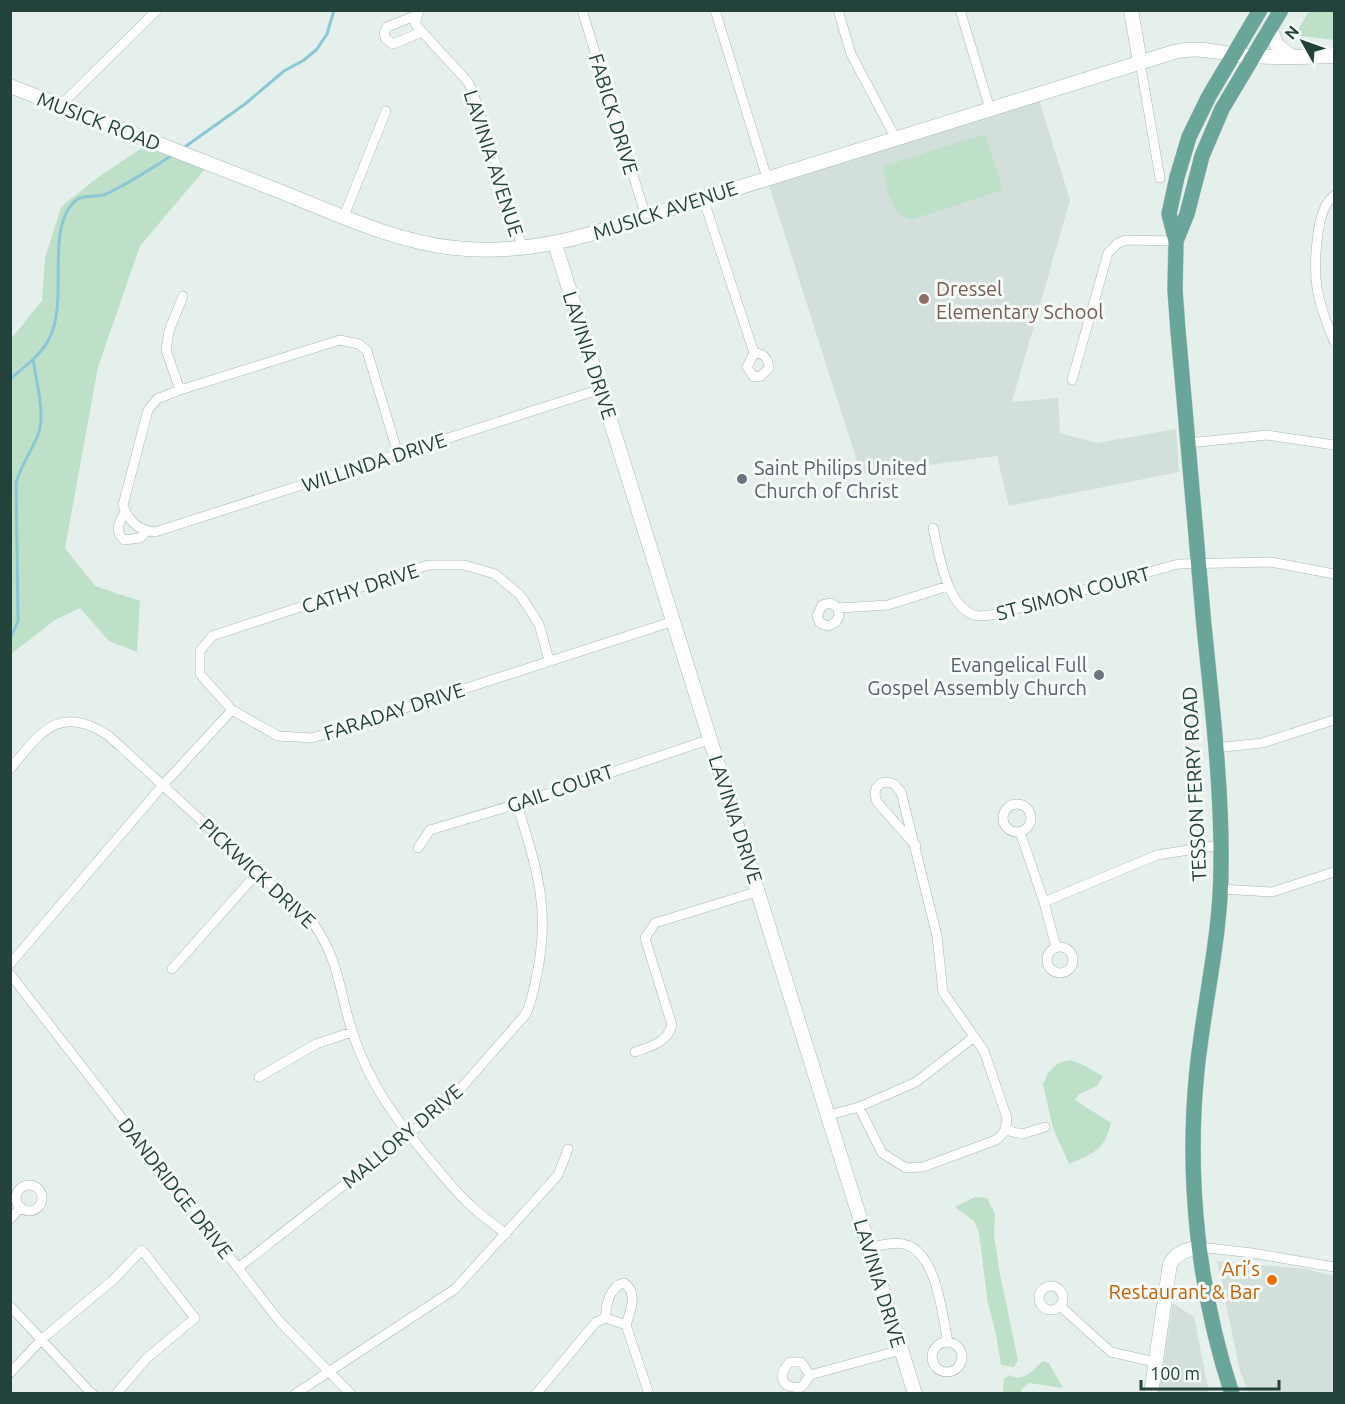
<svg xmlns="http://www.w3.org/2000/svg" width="1345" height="1404" font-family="Ubuntu,sans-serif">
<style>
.built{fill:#d3dfda}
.green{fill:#bee0c9}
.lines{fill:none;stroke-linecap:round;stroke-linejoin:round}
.stream{stroke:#8cc7d5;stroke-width:3}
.street-casing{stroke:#a7b8b3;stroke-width:10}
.secondary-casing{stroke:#a3bbb3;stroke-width:15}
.primary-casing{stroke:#c1cac8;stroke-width:16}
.street{stroke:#fff;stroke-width:9}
.secondary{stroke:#fff;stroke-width:14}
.primary{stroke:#69a598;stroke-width:15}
.education-dot{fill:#8d6e63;stroke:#f6fbf9;stroke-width:2}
.worship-dot{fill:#6b7280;stroke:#f6fbf9;stroke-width:2}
.food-dot{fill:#e8710a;stroke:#f6fbf9;stroke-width:2}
.labels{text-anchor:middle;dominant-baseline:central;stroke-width:6;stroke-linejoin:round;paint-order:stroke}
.street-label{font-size:20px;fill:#23423b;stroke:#f6fbf9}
.education-label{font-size:20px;fill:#785e54;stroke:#f6fbf9;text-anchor:start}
.worship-label{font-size:20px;fill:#5b616d;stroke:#f6fbf9;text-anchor:start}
.food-label{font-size:20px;fill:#c56008;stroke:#f6fbf9;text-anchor:end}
</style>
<rect width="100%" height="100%" fill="#e5efeb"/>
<!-- built -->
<path class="built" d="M1039 100 1070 200 1012 402 1058 398 1060 433 1097 443 1176 429 1179 472 1009 506 997 456 861 474 769 185Z
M1217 1261 1306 1269 1334 1276V1393H1249L1240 1371Z
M1173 1303 1194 1317 1209 1393H1159Z"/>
<!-- green -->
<path class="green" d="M1309 11H1334V40L1295 35Z
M985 134 1003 190 910 220C890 212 886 186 883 166Z
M146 145 205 169 140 246 98 367 65 548 95 586 140 601 137 652 109 641 80 608 55 620 11 654V339L42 301 45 258 61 207 97 178Z
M1070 1060 1083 1065 1103 1076 1097 1086 1079 1094 1075 1100 1111 1123C1104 1151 1094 1153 1069 1164L1053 1128 1043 1084 1048 1073 1058 1063Z
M975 1197 987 1198 995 1214 994 1234 999 1269 1018 1360 1014 1367 1001 1365 996 1334 988 1304 979 1232 974 1221 955 1207Z
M1043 1361 1049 1363 1063 1388 1029 1383 1021 1390 1022 1393H1003L1004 1379 1010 1375C1023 1383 1033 1370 1043 1361Z"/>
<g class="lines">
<!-- stream -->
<path class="stream" d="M182 149 245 104 284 71 304 60 317 49 327 34 334 10
M10 379C24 367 41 355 49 339 69 300 46 234 72 204 82 192 94 199 106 194 130 183 152 168 174 154
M10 639 18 621 16 483C21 465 31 452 38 435 46 415 36 381 33 359"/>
<!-- street casing -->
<g class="street-casing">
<path id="street" d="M419 10 415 24 468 82 473 92 523 249
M582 10 646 217
M715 10 767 178
M838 10 851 54 895 137
M960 10 990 109
M417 15 387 27 384 33 386 39 393 44 422 32
M1140 62 1160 178
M60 106 157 10
M1334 196C1315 208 1314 267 1317 288 1320 306 1327 324 1334 341
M703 198 754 353C764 353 768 358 769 368L761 376 754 377 747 367 754 353
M344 216 386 111
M1072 380 1108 253 1118 243 1126 240 1176 241
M180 390 166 350 169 331 183 296
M1188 443 1267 435 1334 445
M398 454 367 351 359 344 340 340 180 390 157 399 148 410 123 505C129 522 138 530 155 532L601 389
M125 512C119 523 114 530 124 540L140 538 147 531
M933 528C939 553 947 611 978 616 984 616 991 615 997 614L1178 564 1271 562 1334 574
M838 608 839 616 836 622 828 626 820 623 817 616 822 605 831 603 838 608 888 605 948 586
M549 660 539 624 520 595 495 574 464 565H428L212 636 200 651V674L232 710 278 736 312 738 674 621
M1215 748 1262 743 1334 720
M10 769C41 732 59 703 109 736L313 923C340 961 339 992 353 1034 369 1083 395 1118 428 1158 441 1173 453 1189 467 1202 479 1214 493 1224 506 1234
M1003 818a14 14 0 1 1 28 0a14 14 0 1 1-28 0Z
M1020 832 1044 902 1056 947
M418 848 430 830 517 804 711 739
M1220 889 1272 892 1334 872
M1044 902 1157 855 1221 845
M1047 960a13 13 0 1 1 26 0a13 13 0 1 1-26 0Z
M10 964 163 785 232 710
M172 969 258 872
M10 974 280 1322 351 1394
M635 1052C651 1046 667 1043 672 1025L645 938 655 923 759 891
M259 1077 316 1044 352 1032
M859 1107 882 1153 906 1168 923 1167 996 1140C1005 1134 1006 1128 1007 1118L984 1051 943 992 937 936 901 792 894 784 888 782 881 783 876 788 875 795 877 802 916 846
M829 1115 859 1107 916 1082 974 1037
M1005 1130 1022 1134 1045 1127
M16 1198a13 13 0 1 1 26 0a13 13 0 1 1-26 0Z
M10 1219 21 1207
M1199 1247 1252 1253 1334 1267
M869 1248C881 1245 895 1241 907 1245 937 1256 942 1314 948 1342
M238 1268 448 1103 526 1014C532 1001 534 988 537 974 551 907 536 867 517 804
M1039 1298a12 12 0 1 1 24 0a12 12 0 1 1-24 0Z
M10 1306 90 1392 93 1394
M1060 1306 1111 1352 1155 1362
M606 1318C605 1306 610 1286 624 1283 639 1293 630 1311 626 1325
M932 1357a15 15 0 1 1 30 0a15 15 0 1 1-30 0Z
M10 1373 42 1339 113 1280 142 1250 195 1318 147 1358 116 1394
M810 1375 801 1362H790C776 1376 782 1390 802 1387L810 1375 901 1350
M295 1394 455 1289 558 1175 568 1149
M536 1394 596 1322 606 1318 626 1325 649 1394"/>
</g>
<!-- secondary casing -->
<g class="secondary-casing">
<path id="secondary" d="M1131 10 1140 62
M1270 29 1277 45 1292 57
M10 86C98 121 186 155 274 189 330 211 394 242 455 248 502 253 545 247 590 234L1174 52C1203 45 1223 55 1251 56 1279 58 1307 57 1334 56
M555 244 915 1394
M1151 1394 1170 1264C1177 1252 1186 1250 1199 1247"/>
</g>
<!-- primary casing -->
<g class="primary-casing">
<path id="primary" d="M1176 241 1169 214 1177 177 1189 137 1209 96 1260 10
M1232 1394C1198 1290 1186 1178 1197 1070 1204 1002 1221 935 1221 867 1222 787 1212 705 1204 626 1195 527 1187 429 1178 331L1175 290 1176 241 1187 214 1202 156 1222 109 1281 10"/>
</g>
<!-- street -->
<use href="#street" class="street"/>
<!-- secondary -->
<use href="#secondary" class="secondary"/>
<!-- primary -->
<use href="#primary" class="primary"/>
</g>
<!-- markers -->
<circle class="education-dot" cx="924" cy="299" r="6"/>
<g class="worship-dot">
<circle cx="742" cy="479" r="6"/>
<circle cx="1099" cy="675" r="6"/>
</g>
<circle class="food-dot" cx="1272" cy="1280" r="6"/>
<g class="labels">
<!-- street labels -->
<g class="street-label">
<text transform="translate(614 114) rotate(73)">FABICK DRIVE</text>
<text transform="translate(99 121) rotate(21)">MUSICK ROAD</text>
<text transform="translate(494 163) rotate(72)">LAVINIA AVENUE</text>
<text transform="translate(665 210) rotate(-18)">MUSICK AVENUE</text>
<text transform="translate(590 355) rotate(72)">LAVINIA DRIVE</text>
<text transform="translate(374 462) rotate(-18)">WILLINDA DRIVE</text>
<text transform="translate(360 588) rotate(-18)">CATHY DRIVE</text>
<text transform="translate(1073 593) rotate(-15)">ST SIMON COURT</text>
<text transform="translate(394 711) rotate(-18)">FARADAY DRIVE</text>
<text transform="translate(1194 784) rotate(-93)">TESSON FERRY ROAD</text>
<text transform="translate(560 788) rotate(-19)">GAIL COURT</text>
<text transform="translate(736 819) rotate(72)">LAVINIA DRIVE</text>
<text transform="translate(258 873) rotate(43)">PICKWICK DRIVE</text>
<text transform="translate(402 1136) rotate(-40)">MALLORY DRIVE</text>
<text transform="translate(176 1188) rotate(52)">DANDRIDGE DRIVE</text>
<text transform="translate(880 1283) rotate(73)">LAVINIA DRIVE</text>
</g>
<!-- education labels -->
<g class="education-label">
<text x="936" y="288">Dressel<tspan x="936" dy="23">Elementary School</tspan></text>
</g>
<!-- worship labels -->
<g class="worship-label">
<text x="754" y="467">Saint Philips United<tspan x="754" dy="23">Church of Christ</tspan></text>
<text x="1087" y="664" text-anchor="end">Evangelical Full<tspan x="1087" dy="23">Gospel Assembly Church</tspan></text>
</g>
<!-- food labels -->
<g class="food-label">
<text x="1260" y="1268">Ari’s<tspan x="1260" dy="23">Restaurant &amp; Bar</tspan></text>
</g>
</g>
<!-- border -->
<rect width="1345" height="1404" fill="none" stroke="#23423b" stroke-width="24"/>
<!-- north arrow -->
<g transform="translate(1303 42) rotate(310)" stroke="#f6fbf9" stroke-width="4.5" paint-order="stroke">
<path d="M0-4.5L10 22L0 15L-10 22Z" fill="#23423b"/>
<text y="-9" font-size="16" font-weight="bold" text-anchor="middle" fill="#23423b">N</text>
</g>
<!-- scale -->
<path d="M1141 1380v9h138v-9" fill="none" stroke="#23423b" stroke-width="3"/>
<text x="1150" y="1380" font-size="18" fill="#23423b" stroke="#f6fbf9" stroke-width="4.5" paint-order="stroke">100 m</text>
</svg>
